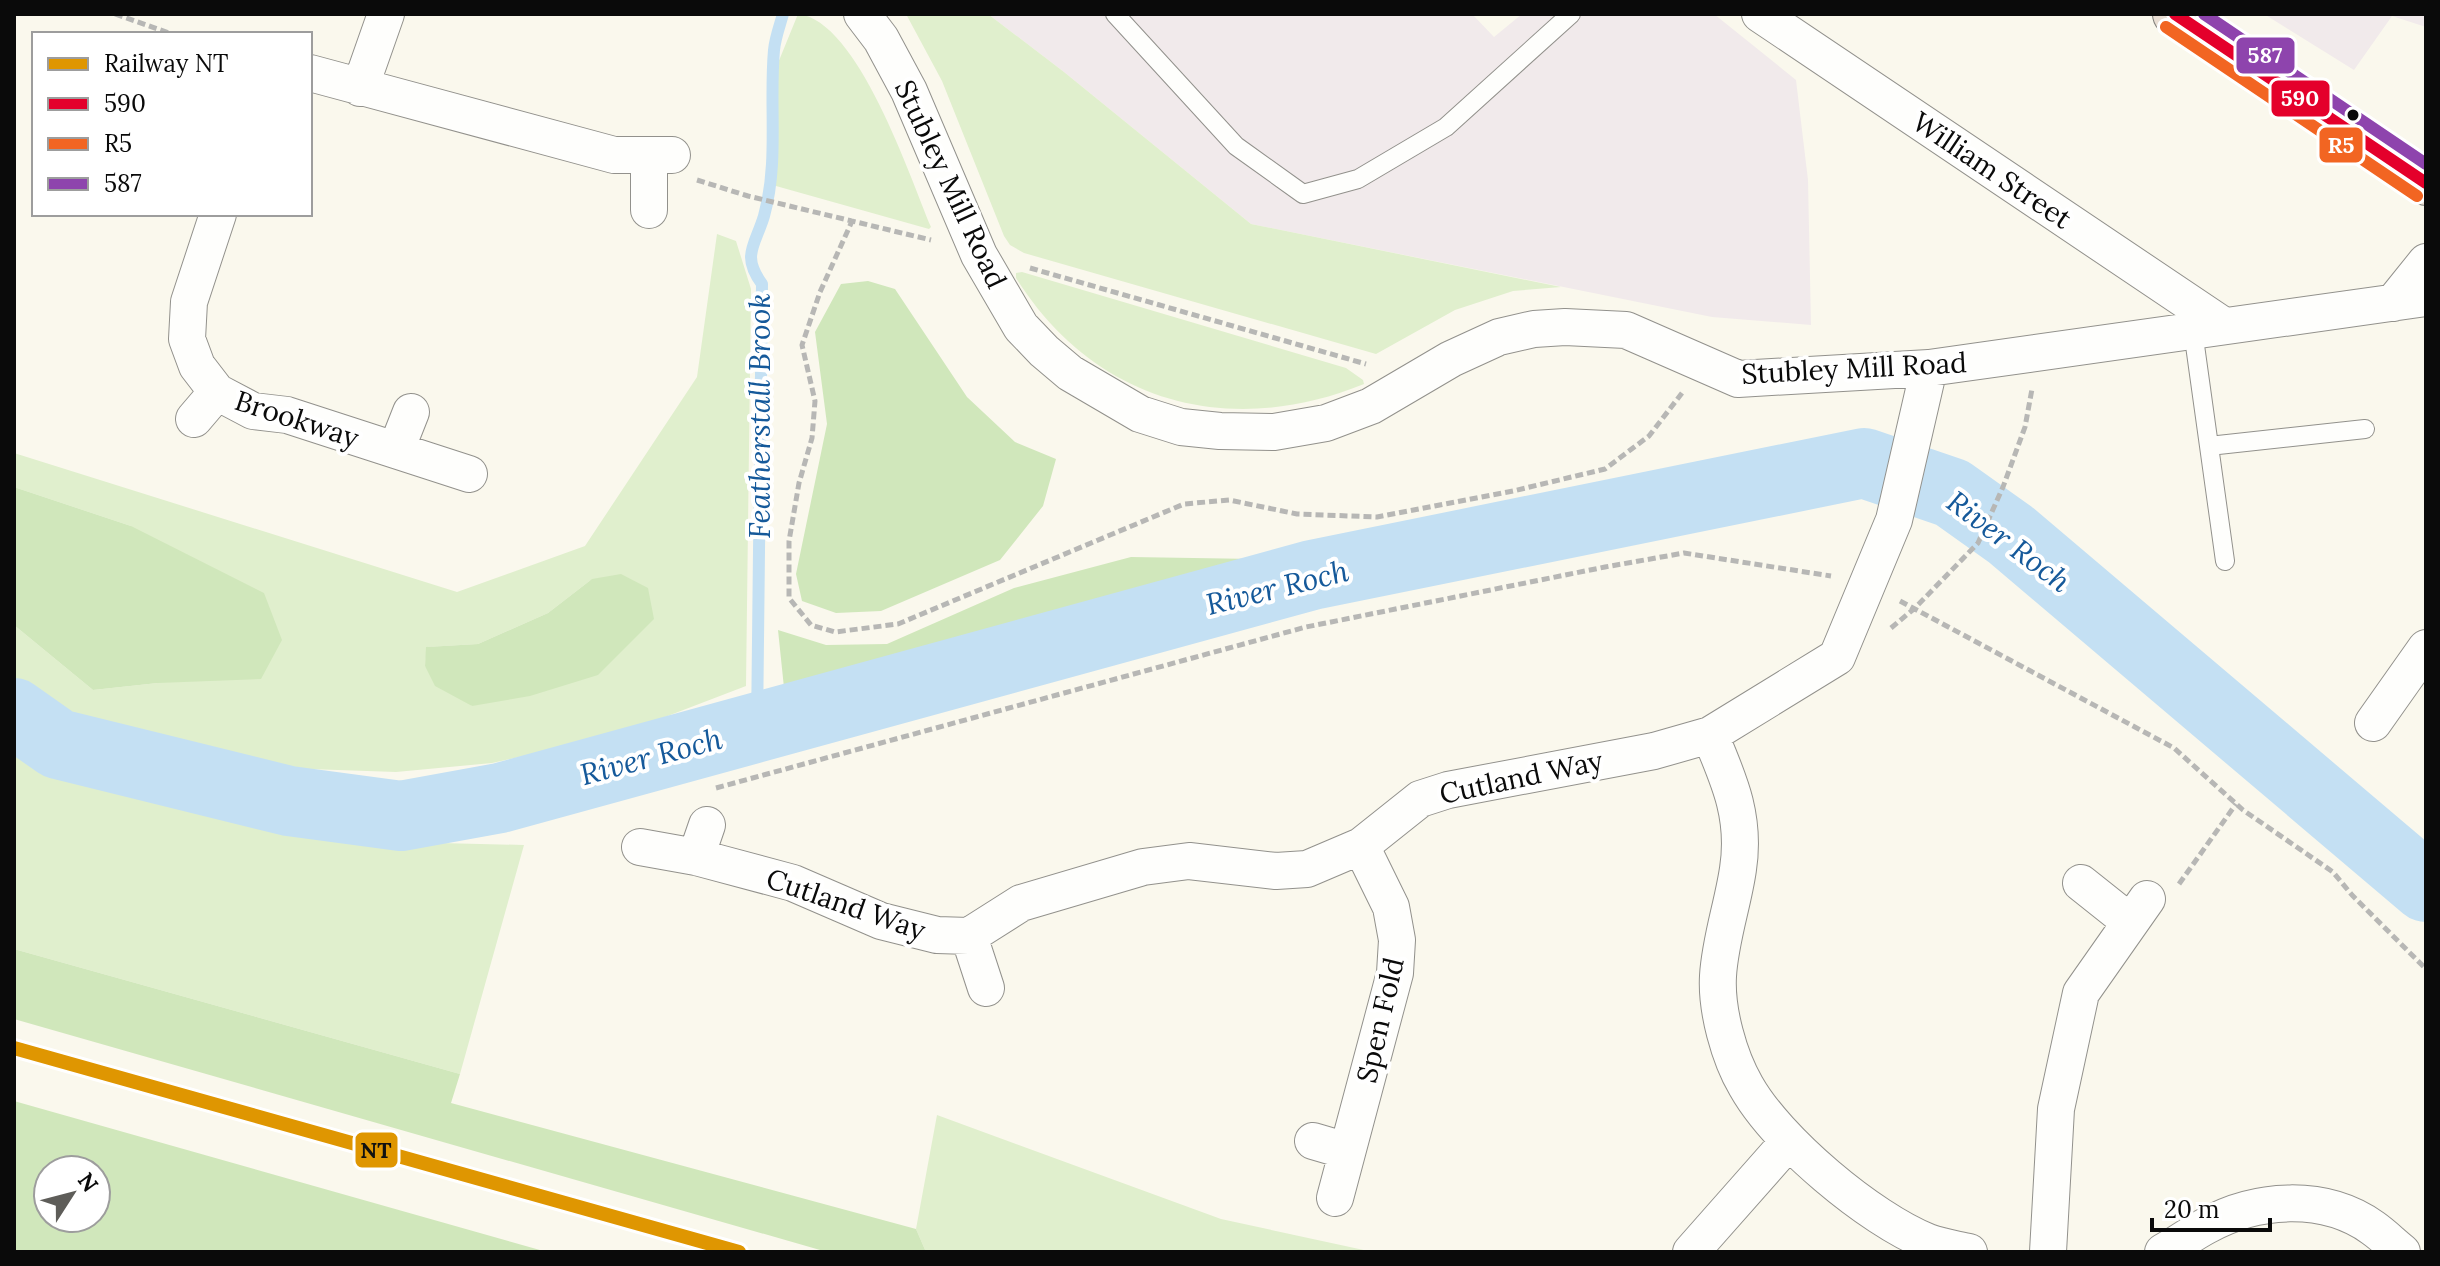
<svg xmlns="http://www.w3.org/2000/svg" width="2440" height="1266" font-family="Lora,serif">
<style>
.industrial{fill:#f1eaeb}
.green{fill:#e0efcd;fill-rule:evenodd}
.forest{fill:#d0e7bb;fill-rule:evenodd}
.lines{fill:none;stroke-linecap:round;stroke-linejoin:round}
.stream{stroke:#c4e0f3;stroke-width:12}
.river{stroke:#c4e0f3;stroke-width:70}
.lane-casing{stroke:#92918c;stroke-width:20}
.street-casing{stroke:#92918c;stroke-width:38}
.highway-casing{stroke:#7f7e7a;stroke-width:46}
.path{stroke:#b7b7b5;stroke-width:5;stroke-dasharray:8 4;stroke-linecap:butt}
.lane{stroke:#fefefc;stroke-width:18}
.street{stroke:#fefefc;stroke-width:36}
.highway{stroke:#e9ded3;stroke-width:44}
.bus-1-casing{stroke:#fff;stroke-width:18}
.bus-2-casing{stroke:#fff;stroke-width:18}
.bus-3-casing{stroke:#fff;stroke-width:18}
.bus-1{stroke:#e4002b;stroke-width:12}
.bus-2{stroke:#f26522;stroke-width:12}
.bus-3{stroke:#8e44ad;stroke-width:12}
.rail-1-casing{stroke:#fff;stroke-width:20}
.rail-1{stroke:#df9601;stroke-width:14}
.bus-dot{fill:#0a0a0a;stroke:#fff;stroke-width:3}
.labels{text-anchor:middle;dominant-baseline:central;stroke-width:8;stroke-linejoin:round;paint-order:stroke}
.street-label{font-size:28px;fill:#0a0a0a;stroke:#fff}
.water-label{font-size:30px;font-style:italic;fill:#15599a;stroke:#fff}
.line-badge{stroke:#fff;stroke-width:3}
.badge-label{font-size:22px;text-anchor:middle;font-weight:bold;fill:#fff}
.pale-badge-label{font-size:22px;text-anchor:middle;font-weight:bold;fill:#111}
</style>
<rect width="100%" height="100%" fill="#faf8ed"/>
<!-- industrial -->
<path class="industrial" d="M988 14H1472L1494 37 1522 14H1714L1796 80 1808 180 1811 325 1712 317 1251 224 1064 72Z
M2264 14H2426V27L2392 16 2354 70Z"/>
<!-- green -->
<path class="green" d="M798 14C858 20 910 177 931 227L929 229 776 186 774 167 778 63Z
M906 14H988L1064 72 1251 224 1561 287 1513 291 1455 310 1376 354 1024 253 1010 245 1004 236 942 81Z
M717 234 736 241 751 289 746 686 618 735 492 763 396 772 280 768 156 740 72 714 14 682V625L93 690 158 683 131 526 14 487V453L457 592 585 546 697 377ZM592 579 472 706 425 666 427 647 478 644 548 613Z
M1022 272 1346 368 1363 380 1364 384C1229 439 1095 403 1016 278V273Z
M14 740 75 777 360 841 524 845 460 1074 14 949Z
M937 1115 1221 1219 1373 1252H926L916 1229Z"/>
<!-- forest -->
<path class="forest" d="M868 281 895 289 967 397 1015 442 1056 459 1043 506 1000 560 881 611 836 613 802 601 796 574 827 424 815 332 841 284Z
M14 487 131 526 264 593 282 640 261 679 158 683 93 690 14 625Z
M1131 557 1256 559 1257 577 786 707 778 630 826 645 887 644 1014 588Z
M621 574 648 588 654 619 598 675 530 696 472 706 435 686 425 666 426 647 478 644 548 613 592 579Z
M14 949 460 1074 451 1103 916 1229 926 1252H827L14 1019Z
M14 1101 547 1252H14ZM96 1170V1218H48V1170Z"/>
<g class="lines">
<!-- stream -->
<path class="stream" d="M757 729 762 284C741 255 755 246 764 216 779 162 769 105 774 50 775 38 780 25 783 14"/>
<!-- river -->
<path class="river" d="M14 713 58 744 289 801 401 816 500 798 1312 575 1864 463 1952 493 2011 535 2426 887"/>
<!-- lane casing -->
<g class="lane-casing">
<path id="lane" d="M1115 14 1236 146 1303 194 1358 179 1446 127 1571 14
M2193 331 2225 561
M2209 446 2365 429"/>
</g>
<!-- street casing -->
<g class="street-casing">
<path id="street" d="M862 14 881 39 909 91 979 255 1021 327 1044 351 1070 373 1140 414 1181 427 1220 431 1274 432 1326 423 1371 406 1451 359 1499 337 1534 329 1565 327 1626 330 1738 379 1929 368 2426 298
M1760 14 2224 326
M310 73 614 155H672
M360 88 386 14
M649 155V210
M218 214 189 302 187 339 197 366 217 392 253 411 287 415 469 474
M2393 303 2426 262
M194 419 217 392
M396 450 411 412
M2373 723 2426 648
M1710 735C1729 780 1746 817 1738 869 1733 904 1720 940 1718 976 1716 1010 1729 1057 1746 1086 1777 1141 1870 1219 1928 1242 1941 1247 1956 1249 1969 1252
M640 847 696 857 793 883 881 921 937 935 969 936 1021 903 1143 867 1189 861 1276 871 1307 869 1361 846 1420 799 1448 790 1654 751 1710 735 1837 657 1894 520 1929 368
M696 857 707 825
M2081 883 2130 922
M969 936 986 988
M1313 1141 1347 1151
M1335 1198 1395 973 1397 940 1391 907 1361 846
M1691 1252 1789 1141
M2048 1252 2056 1109 2081 993 2147 899
M2163 1252C2178 1244 2191 1234 2206 1226 2256 1198 2324 1193 2373 1228 2383 1235 2392 1244 2402 1252"/>
</g>
<!-- highway casing -->
<g class="highway-casing">
<path id="highway" d="M2175 14 2426 183"/>
</g>
<!-- path -->
<path class="path" d="M115 14 172 34
M697 180 748 196 931 240
M853 219 820 292 802 345 815 401 812 438 799 483 789 541V598L811 625 835 632 898 624 1184 504 1229 500 1297 514 1377 517 1513 491 1605 469 1649 436 1682 393
M1030 268 1366 364
M1900 601 2174 748 2243 810 2333 872 2352 895 2426 969
M1891 628 1915 608 1978 543 2003 487 2025 427 2032 389
M716 788 1306 627 1605 567 1684 553 1831 576
M2179 884 2236 804"/>
<!-- lane -->
<use href="#lane" class="lane"/>
<!-- street -->
<use href="#street" class="street"/>
<!-- highway -->
<use href="#highway" class="highway"/>
<!-- bus-1 casing -->
<g class="bus-1-casing">
<path id="bus-1" d="M2175 14 2426 183"/>
</g>
<!-- bus-2 casing -->
<g class="bus-2-casing">
<path id="bus-2" d="M2166 27 2417 196"/>
</g>
<!-- bus-3 casing -->
<g class="bus-3-casing">
<path id="bus-3" d="M2204 14 2426 164"/>
</g>
<!-- bus-1 -->
<use href="#bus-1" class="bus-1"/>
<!-- bus-2 -->
<use href="#bus-2" class="bus-2"/>
<!-- bus-3 -->
<use href="#bus-3" class="bus-3"/>
<!-- rail-1 casing -->
<g class="rail-1-casing">
<path id="rail-1" d="M14 1048 739 1252"/>
</g>
<!-- rail-1 -->
<use href="#rail-1" class="rail-1"/>
</g>
<!-- markers -->
<circle class="bus-dot" cx="2353" cy="115" r="7"/>
<g class="labels">
<!-- street labels -->
<g class="street-label">
<text transform="translate(1992 170) rotate(34)">William Street</text>
<text transform="translate(951 184) rotate(65)">Stubley Mill Road</text>
<text transform="translate(1854 368) rotate(-3)">Stubley Mill Road</text>
<text transform="translate(297 419) rotate(18)">Brookway</text>
<text transform="translate(1521 777) rotate(-12)">Cutland Way</text>
<text transform="translate(846 904) rotate(19)">Cutland Way</text>
<text transform="translate(1380 1020) rotate(-77)">Spen Fold</text>
</g>
<!-- water labels -->
<g class="water-label">
<text transform="translate(759 416) rotate(-90)">Featherstall Brook</text>
<text transform="translate(2009 541) rotate(37)">River Roch</text>
<text transform="translate(1277 587) rotate(-14)">River Roch</text>
<text transform="translate(651 756) rotate(-15)">River Roch</text>
</g>
</g>
<g class="line-badge">
<rect x="2235" y="36" width="61" height="39" rx="8" fill="#8e44ad"/>
<rect x="2270" y="79" width="61" height="39" rx="8" fill="#e4002b"/>
<rect x="2318" y="126" width="46" height="38" rx="8" fill="#f26522"/>
<rect x="354" y="1131" width="45" height="38" rx="8" fill="#df9601"/>
</g>
<g class="badge-label">
<text x="2265" y="63">587</text>
<text x="2300" y="106">590</text>
<text x="2341" y="153">R5</text>
</g>
<g class="pale-badge-label">
<text x="376" y="1158">NT</text>
</g>
<!-- border -->
<rect width="2440" height="1266" fill="none" stroke="#0a0a0a" stroke-width="32"/>
<!-- legend -->
<rect x="32" y="32" width="280" height="184" fill="#ffffff" stroke="#9d9d9d" stroke-width="2"/>
<rect x="48" y="58" width="40" height="12" fill="#df9601" stroke="#9d9d9d" stroke-width="2"/>
<text x="104" y="72" font-size="24" fill="#0a0a0a">Railway NT</text>
<rect x="48" y="98" width="40" height="12" fill="#e4002b" stroke="#9d9d9d" stroke-width="2"/>
<text x="104" y="112" font-size="24" fill="#0a0a0a">590</text>
<rect x="48" y="138" width="40" height="12" fill="#f26522" stroke="#9d9d9d" stroke-width="2"/>
<text x="104" y="152" font-size="24" fill="#0a0a0a">R5</text>
<rect x="48" y="178" width="40" height="12" fill="#8e44ad" stroke="#9d9d9d" stroke-width="2"/>
<text x="104" y="192" font-size="24" fill="#0a0a0a">587</text>
<!-- north arrow -->
<g transform="translate(72 1194) rotate(54)"><circle r="38" fill="#ffffff" stroke="#9d9d9d" stroke-width="2"/>
<path d="M0-6L14 30L0 20L-14 30Z" fill="#5e5d59"/>
<text y="-12" font-size="22" font-weight="bold" text-anchor="middle" fill="#0a0a0a">N</text>
</g>
<!-- scale -->
<path d="M2152 1218v12h118v-12" fill="none" stroke="#0a0a0a" stroke-width="4"/>
<text x="2164" y="1218" font-size="24" fill="#0a0a0a" stroke="#ffffff" stroke-width="6" paint-order="stroke">20 m</text>
</svg>
